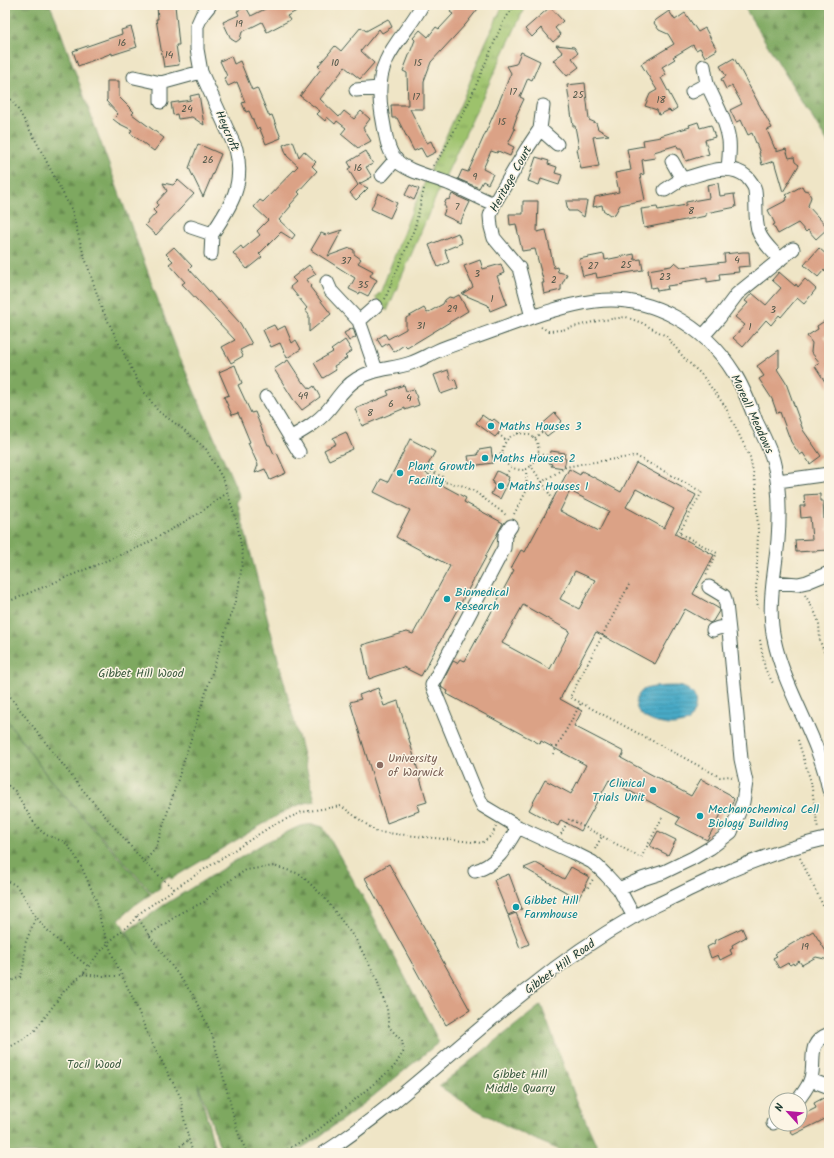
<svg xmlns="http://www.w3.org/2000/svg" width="834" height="1158" font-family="Kalam,sans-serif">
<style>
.grass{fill:url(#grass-tufts);stroke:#5e8050}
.forest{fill:url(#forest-firs);stroke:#4e724a}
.water{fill:url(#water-rules);stroke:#34747e}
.building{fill:#dba286;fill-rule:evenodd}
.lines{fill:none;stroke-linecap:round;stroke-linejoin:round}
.minor-casing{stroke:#3e564a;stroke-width:15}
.path{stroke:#3e564a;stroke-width:2;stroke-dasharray:1 3;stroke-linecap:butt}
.minor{stroke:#fff;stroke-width:13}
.culture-dot{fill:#0f9aa8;stroke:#fcf5e5;stroke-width:1.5}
.education-dot{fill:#8d6e63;stroke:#fcf5e5;stroke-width:1.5}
.labels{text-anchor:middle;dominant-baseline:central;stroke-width:3;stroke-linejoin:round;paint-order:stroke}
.number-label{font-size:10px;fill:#4e5648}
.street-label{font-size:12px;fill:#1f3d34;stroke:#fcf5e5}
.culture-label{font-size:12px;fill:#0d838f;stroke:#fcf5e5;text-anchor:start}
.park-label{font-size:12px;fill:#3e5e42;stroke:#fcf5e5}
.education-label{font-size:12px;fill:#785e54;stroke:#fcf5e5;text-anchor:start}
</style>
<defs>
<pattern id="grass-tufts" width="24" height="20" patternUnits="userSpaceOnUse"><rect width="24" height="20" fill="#9dc26c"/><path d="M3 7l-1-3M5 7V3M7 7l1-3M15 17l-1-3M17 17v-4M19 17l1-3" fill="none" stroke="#7f9f5a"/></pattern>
<pattern id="forest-firs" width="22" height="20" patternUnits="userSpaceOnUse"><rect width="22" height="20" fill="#7ea860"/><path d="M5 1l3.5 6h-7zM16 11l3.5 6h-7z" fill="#678a50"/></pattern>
<pattern id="water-rules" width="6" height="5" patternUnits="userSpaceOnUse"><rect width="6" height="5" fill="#48aac7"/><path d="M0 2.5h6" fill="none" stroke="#3b8ca2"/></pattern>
</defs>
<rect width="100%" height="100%" fill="#fcf5e5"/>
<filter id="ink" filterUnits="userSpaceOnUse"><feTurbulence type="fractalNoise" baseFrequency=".025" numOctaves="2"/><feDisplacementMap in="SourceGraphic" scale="8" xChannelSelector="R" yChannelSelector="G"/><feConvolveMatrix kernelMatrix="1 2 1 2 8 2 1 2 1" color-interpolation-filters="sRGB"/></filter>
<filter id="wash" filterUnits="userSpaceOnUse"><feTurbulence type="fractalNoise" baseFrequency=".012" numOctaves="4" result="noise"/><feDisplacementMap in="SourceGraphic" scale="16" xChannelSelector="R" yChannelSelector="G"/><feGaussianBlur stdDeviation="0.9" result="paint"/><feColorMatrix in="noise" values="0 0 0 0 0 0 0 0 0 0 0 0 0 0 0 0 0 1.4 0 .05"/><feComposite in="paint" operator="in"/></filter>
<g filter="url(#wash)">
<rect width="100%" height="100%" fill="#efe5c6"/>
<!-- grass -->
<path class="grass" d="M503 5H526L438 192 387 311 375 297 381 291 411 213 463 99 485 44Z"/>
<!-- forest -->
<path class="forest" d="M5 5H50L56 19 159 303 179 356 240 497 237 501 315 801 301 804 285 811 171 879 169 876 160 882V888L152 893 49 778 5 717Z
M743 5H826L829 10V145Z
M5 718 49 779 151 894 135 905 119 919 139 955 127 931 164 905 264 843 300 826 313 824 323 827 364 899 439 1042 366 1102 316 1139 294 1153H222L198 1083 216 1153H5Z
M541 1005 576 1099 599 1151 598 1153H563L560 1150C518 1133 477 1112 439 1086Z"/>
<!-- water -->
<path class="water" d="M677 686C699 689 700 706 688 722 683 723 678 725 672 725 660 725 636 719 636 703 636 699 639 693 643 690 650 686 669 686 677 686Z"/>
<g id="blocks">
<!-- building -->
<path class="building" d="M157 5H175L179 45H176L179 65 164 67 156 19H158Z
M273 5H308L287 16 290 20 267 32 262 22 242 32 240 39 236 42 231 39 223 22 239 15 237 11 246 7 251 16Z
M455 5H481L466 24 431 62 424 81V109H410L427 143 431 141 436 152 426 157 421 148 414 151 397 118H392L391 105H408L407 73 403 71 415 40 413 38 420 30 428 37 436 27 439 29 453 14 450 12Z
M550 7 563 21 555 28 561 35 553 42 541 28 532 37 525 29Z
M669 11 675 20 685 13 698 32 705 28 717 50 705 57 700 48 696 50 693 45 673 57 675 59 662 67 666 75 661 78 677 108 671 112 669 110 659 115 657 110 645 106 650 94 657 90 641 64 674 44 668 34 659 30 654 23 656 20Z
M388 19 392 27 382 33 379 29 361 51 374 63 360 79 345 67 320 99 339 117 344 111 354 119 361 111 370 119 363 128 371 141 358 148 341 134 346 128 337 121 335 124 327 117 325 121 317 114 320 111 300 96 321 69 318 66 335 46 341 51 361 27 366 31Z
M131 27 137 47 112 55V53L78 66 73 51 122 34 121 30Z
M556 45 574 47 578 53 572 58 579 67 567 76 553 60 563 53Z
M521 52 540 61 532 80 528 78 520 97 524 99 516 116H517L513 128 515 129 508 144 514 147 510 156 498 151 497 153 491 151 483 169 493 174 488 184 483 181 479 188 458 179 462 170 468 172 497 107 511 73 507 66 516 64Z
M231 56 234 64 240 61 252 90 257 88 269 116 272 115 281 138 266 144 259 127 257 129 249 111 246 112 242 103 245 102 237 82 228 86 224 78 227 76 220 61Z
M734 58 772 128 767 130 775 149 776 148V152L786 149 789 158 794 157 795 162 799 165 783 192 774 161 762 165 759 153H760L752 133 748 135 741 120 736 122 730 110 742 104 732 86 726 89 721 79 726 76 720 66Z
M107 81H119V97L134 112 132 114 164 138 154 151 130 133 132 130 118 123 113 119 118 114 106 101 107 100Z
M585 83 589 120 596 123 598 129 609 135 593 137 599 166 581 169 577 149 579 148 575 126H573L567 85Z
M199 94 204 125 192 117 178 119 177 114 173 115 171 103 191 100 190 96Z
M698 122 700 128 711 125 715 137 705 140 709 154 686 161 681 148H678L677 145 654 152 655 158 642 160 644 174 640 175 645 200 620 205 615 214 610 215 603 210 602 205 593 207 595 197 619 192 615 173 631 170 627 149 644 146 643 140 661 137 660 136 690 127 689 125Z
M293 141 299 157 304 151 316 162 312 166 317 171 298 192 300 194 290 205 291 206 279 220 295 235 292 239 281 232 259 254 262 257 247 269 233 253 241 246 243 249 260 235 257 231 268 220 254 207 260 200 263 202 298 166 287 156 283 145Z
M198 144 221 154 203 197 189 168Z
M366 151 373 164 366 167 372 177 359 184 368 188 356 200 350 193 358 185 348 169 351 167 348 162Z
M536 157 549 161 548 164 557 167 555 173 562 175 559 185 541 179 539 185 528 181Z
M178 180 194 194 156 235 145 225 156 213 153 210 158 205 157 202 167 191 163 183 173 185Z
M718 183 720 196 734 194 736 207 706 213V216L644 228 641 209 657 207 658 210 686 205V202L709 198 707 185Z
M410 185 419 189 414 200 405 195Z
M802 186 804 190 808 191 811 197 808 206 828 228 816 239 808 230 806 232 798 223 778 234 773 225 775 224 768 210 787 200 786 198 788 197 786 195Z
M378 193 397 203 390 218 371 209Z
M452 194 470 202 460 223 443 215 446 208 444 205 446 200 450 199Z
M523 201H538L537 232 546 230 554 268 557 267 558 272 567 274 561 286V290L544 294 542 283H544L535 249 522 251 516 224 510 225 509 214H523Z
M566 201H587L584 217 576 211H568Z
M342 230 328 256 350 248 354 250V254L361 259 358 263 373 271 370 276 377 280 368 296 360 292 359 294 349 289 355 278 311 250 321 233 326 235Z
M458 233 462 243 445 250 449 262 438 267 429 245Z
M174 247 192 266 189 269 218 301 219 300 240 323 252 344 240 350 243 356 231 363 222 347 235 340 182 284 185 282 169 264 173 261 166 254Z
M819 248 829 257V274L824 270 818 277 804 265Z
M743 252H749L750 266 738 267 739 272 719 274 720 280 707 282V278L682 282V284L667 286 668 289 657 291 656 287 651 288 648 270 671 266 675 262 681 267 725 262 724 254Z
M604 254 605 260 634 254 635 260 641 259 643 270 597 278 596 273 583 276 579 259Z
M480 260 483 269 501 264 504 273 497 276 507 304 490 311 488 305 462 294 473 287 464 266Z
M309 265 316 274 306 280 311 286 310 287 331 314 309 332V315L305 310 307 308 290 287 296 282 292 278Z
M779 272 795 286 796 284 798 287 805 279 816 289 804 304 797 298 781 317 779 315 771 325 766 320 743 347 733 338 745 325 735 317 748 303 745 301 752 293 766 305 781 288 772 280Z
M459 295 468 311 407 348 404 345 394 352 388 343 382 347 377 339 385 334 388 339 406 329V318L424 308 427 313 443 304 445 300 449 297 453 298Z
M829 318V333L824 336 829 344V388L815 366 820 363 811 352 812 343 807 336 818 329 817 326Z
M274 325 277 330 285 326 292 343 296 340 301 349 287 358 280 343 271 347 263 330Z
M353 328 356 337 349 341 344 333Z
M345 340 352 351 345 356 347 358 334 366 336 370 323 378 314 363 333 352 331 350Z
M779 350V367L777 369 786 383 803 430 821 456 810 464 803 453 800 455 791 442 780 412 777 413 772 399 759 379 764 376 757 366Z
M288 360 303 383 304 382 310 389 314 386 320 397 302 410 293 399 274 369Z
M235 365 242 383 238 385 251 413 255 412 268 445H270L274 454 277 453 286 473 270 480 265 469 255 473 258 465 248 443 250 442 238 413 232 415 224 397 229 395 219 372Z
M448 370 451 380 455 379 458 388 441 394 434 375Z
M404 385 406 391 414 389 419 405 405 410V408L362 426 355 409 389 395 387 391Z
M555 413 562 421 554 427 556 429 547 436 539 427Z
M482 415 489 420 490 419 492 421 494 419 504 427 495 437 476 423Z
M346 432 353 449 329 460 324 450 336 444 333 438Z
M410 439 435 452 424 472 441 481 440 484 466 498 464 502 503 523 485 557H486L421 676 403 667 369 679 362 645 407 632 413 634 450 566 396 537 410 510 374 492 381 479 388 482Z
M491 448 493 463 470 466 468 456 478 455 477 453 479 452V450Z
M551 451 565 453 564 458 566 459 564 468 551 466 552 464 549 463Z
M636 463 696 495 675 534 714 555 693 594 718 608 719 611 713 621 710 623 685 609 655 664 596 632 560 699 582 711 574 726 624 752 621 758 691 796 701 779 729 794 734 799 730 809 725 807 707 840 676 824 680 818 609 780 581 831 561 820 558 826 529 810 545 780 571 794 586 765 541 741 540 744 447 694 448 691 442 688 441 685 453 661 457 663 460 659 465 661 514 570 511 568 521 550 525 552 569 469 580 475 582 471 621 492ZM636 489 674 509 664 528 626 507ZM570 491 609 511 599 531 560 511ZM575 571 595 580 579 609 560 599ZM523 605 570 631 550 669 502 643Z
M497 471 509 477 508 480 509 481 500 499 491 494 495 486 493 484 494 482 492 481Z
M820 494V501H823L824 519H827V531L829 530V550L796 552 795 540 812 539 810 517 801 518 800 506H805L804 495Z
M378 688 384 706 398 701 427 802 417 805 419 811 387 823 350 702 361 699 359 695Z
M658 831 676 840 668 855 650 846Z
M536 863 564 879 571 867 589 877 585 885 586 886 578 899 524 868Z
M389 864 470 1010 446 1025 365 878Z
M509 874 522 909 508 915 494 880Z
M516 913 529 944 520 948 508 916Z
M742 928 746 937 732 945 733 948 730 950 732 954 720 960 718 955 711 958 707 947 715 943 714 941Z
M813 931 829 956V960L816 957 802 965 799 961 794 965 793 963 790 965 788 963 779 968 773 958 777 956 775 954Z
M829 1095V1117L793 1135 788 1124H800V1116L816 1108 814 1103Z"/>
</g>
</g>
<g filter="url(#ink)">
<use href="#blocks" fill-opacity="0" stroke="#3e564a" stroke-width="1"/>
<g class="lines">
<!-- minor casing -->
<g class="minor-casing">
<path id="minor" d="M210 5 202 15 197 26V49L201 72 236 149C245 184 231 206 212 234
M422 5C412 25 395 41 386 61 378 78 379 98 382 115 385 130 386 147 395 159 406 172 434 177 450 184 465 190 479 198 494 204
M134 77 161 83V102
M161 83 201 72
M707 84C715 102 726 120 729 140 730 149 729 159 728 168
M356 90 379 88
M692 92 707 84 704 66
M543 106 540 129 557 144
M382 175 396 159
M682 179C703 174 729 161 747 177 750 181 754 185 755 190 757 204 754 220 759 233 763 243 774 252 780 260
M665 190 682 179 672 161
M191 227 212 234 211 254
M327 282 331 291 359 321
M532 317 519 268 494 238 491 227 490 216 494 204 526 150 540 129
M703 336 719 318 737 294 793 249
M376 370 359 321 376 306
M266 397 299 452
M290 438C304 430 318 422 328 410 338 398 344 387 357 379 377 367 391 370 411 363 420 360 428 355 437 351 448 346 461 342 473 338 511 325 555 306 595 301 651 294 705 326 734 373 744 388 750 405 756 421 762 433 769 447 773 460 780 485 780 514 778 540 775 573 767 606 774 639 785 692 819 737 829 790
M778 481 829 474
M511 526 505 535 504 548 432 685 475 790 483 806 518 827 572 852 592 862 599 868 606 875 619 889 634 917
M773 582 798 584 807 582 829 573
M709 587 724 596 726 604 729 631
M475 871C497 865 507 846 518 827
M619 889 642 879 664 872 693 858 710 848 731 832 743 802 746 782 741 759 729 631C723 626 720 627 713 630
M811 1080 829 1087
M798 1100C803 1093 809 1086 811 1078 816 1059 806 1043 829 1034
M773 1123 776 1121
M324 1153C398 1105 461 1041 531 987 563 961 598 937 633 917 651 907 670 899 688 890 733 868 780 849 829 838"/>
</g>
<!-- path -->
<path class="path" d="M5 95H8L19 111 37 143 72 211 82 249 102 309 140 386 158 411 183 429 206 449 224 481 237 523 243 557 238 592 156 848 144 862
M433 166 443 152 468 104 503 22 515 5
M385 299 415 227 424 189
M541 327 548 331 562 330 597 321 626 317 642 323 666 336 685 359 701 374 725 406 750 457 756 487 758 532 756 591 758 608
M498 434 506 440
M518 434 519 424
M535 438 543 431
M538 454 550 456
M492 456 502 454
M413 463 443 477 444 482 461 485 474 491 506 515
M526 469 527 490
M506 475 510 468
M553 500 542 482 566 467 581 464 636 456 702 492 679 533 717 553 706 575
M514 514 527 490 542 482 531 466C539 456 541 450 535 438 505 419 489 464 517 469 523 471 526 470 531 466
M629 585 570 697 720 777 730 776 732 777
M805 595 814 610 819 623 820 641 829 665
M5 603 144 545 198 514 227 493
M760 640 765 669 774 685
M5 686 11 698 77 783 144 862 174 889
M798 740 811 782 818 829
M553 754 581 703
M5 783 15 791 32 820 40 830 46 835 65 842 74 854 82 868 97 902 101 924 114 959 135 1003 148 1035 181 1098 183 1114 189 1140 193 1153
M5 798 7 784
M561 834 569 819 602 836
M595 849 602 836 641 858 662 818
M800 858 829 918
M5 879C8 882 12 883 15 885 24 893 30 909 37 918 52 937 70 952 89 967
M585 888 587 889 593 879
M137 916 149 935 193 995 213 1037 238 1133 247 1153
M149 935 182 912 204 902 220 887 246 870 274 866 300 874 324 897 356 940 376 977 387 1009 389 1027 402 1041 404 1051 394 1067 311 1136 281 1153
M83 974 98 976H122
M5 983 21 977 24 963 25 944 36 917
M5 1050 33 1033 65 990 83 974 95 958 108 943 133 921 137 915 174 889 273 825 302 812 341 806 377 832 482 843 492 835 496 827
M170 1153 189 1140"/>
<!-- minor -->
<use href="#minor" class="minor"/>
</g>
</g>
<!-- markers -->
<g class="culture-dot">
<circle cx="491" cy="426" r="4"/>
<circle cx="485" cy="458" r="4"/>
<circle cx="400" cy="473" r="4"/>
<circle cx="501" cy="486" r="4"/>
<circle cx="447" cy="599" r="4"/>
<circle cx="653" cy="790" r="4"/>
<circle cx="700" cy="816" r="4"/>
<circle cx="516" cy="907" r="4"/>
</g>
<circle class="education-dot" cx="380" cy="765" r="4"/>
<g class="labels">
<!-- number labels -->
<g class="number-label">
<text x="239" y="24">19</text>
<text x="122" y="43">16</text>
<text x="169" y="55">14</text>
<text x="335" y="63">10</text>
<text x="418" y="63">15</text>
<text x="513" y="92">17</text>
<text x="578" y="95">25</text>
<text x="416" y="97">17</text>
<text x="661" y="100">18</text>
<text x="187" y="109">24</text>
<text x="502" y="122">15</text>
<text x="208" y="160">26</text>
<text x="358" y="168">16</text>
<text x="475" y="177">9</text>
<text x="457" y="207">7</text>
<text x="691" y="211">8</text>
<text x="737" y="260">4</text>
<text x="346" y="261">37</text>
<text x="626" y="265">25</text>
<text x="593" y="266">27</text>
<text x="477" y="274">3</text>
<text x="665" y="277">23</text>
<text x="554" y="280">2</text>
<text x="363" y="285">35</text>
<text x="492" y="299">1</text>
<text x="452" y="309">29</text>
<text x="773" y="310">3</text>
<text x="421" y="326">31</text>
<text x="750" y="327">1</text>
<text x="303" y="396">49</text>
<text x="409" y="398">4</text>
<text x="391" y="404">6</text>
<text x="370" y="413">8</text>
<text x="805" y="947">19</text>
</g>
<!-- street labels -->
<g class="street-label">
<text transform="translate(227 131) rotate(67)">Heycroft</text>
<text transform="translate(511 179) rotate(-61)">Heritage Court</text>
<text transform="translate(752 414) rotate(65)">Moreall Meadows</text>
<text transform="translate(560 967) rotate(-36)">Gibbet Hill Road</text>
</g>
<!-- culture labels -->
<g class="culture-label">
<text x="499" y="426">Maths Houses 3</text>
<text x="493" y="458">Maths Houses 2</text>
<text x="408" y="466">Plant Growth<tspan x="408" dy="14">Facility</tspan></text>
<text x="509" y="486">Maths Houses 1</text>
<text x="455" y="592">Biomedical<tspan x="455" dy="14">Research</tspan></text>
<text x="645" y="783" text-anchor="end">Clinical<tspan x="645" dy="14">Trials Unit</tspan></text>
<text x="708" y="809">Mechanochemical Cell<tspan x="708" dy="14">Biology Building</tspan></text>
<text x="524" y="900">Gibbet Hill<tspan x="524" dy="14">Farmhouse</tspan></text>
</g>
<!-- park labels -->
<g class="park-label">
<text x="141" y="673">Gibbet Hill Wood</text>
<text x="94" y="1064">Tocil Wood</text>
<text x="520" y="1074">Gibbet Hill<tspan x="520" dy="14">Middle Quarry</tspan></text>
</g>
<!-- education labels -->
<g class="education-label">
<text x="388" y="758">University<tspan x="388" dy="14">of Warwick</tspan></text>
</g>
</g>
<!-- margin -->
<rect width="834" height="1158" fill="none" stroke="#fcf5e5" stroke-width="20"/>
<!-- north arrow -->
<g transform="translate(788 1112) rotate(297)"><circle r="19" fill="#fcf5e5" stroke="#a4ab9e"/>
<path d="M0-3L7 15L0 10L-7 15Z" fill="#b5179e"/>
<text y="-6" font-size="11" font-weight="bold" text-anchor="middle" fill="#1f3d34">N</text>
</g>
</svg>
